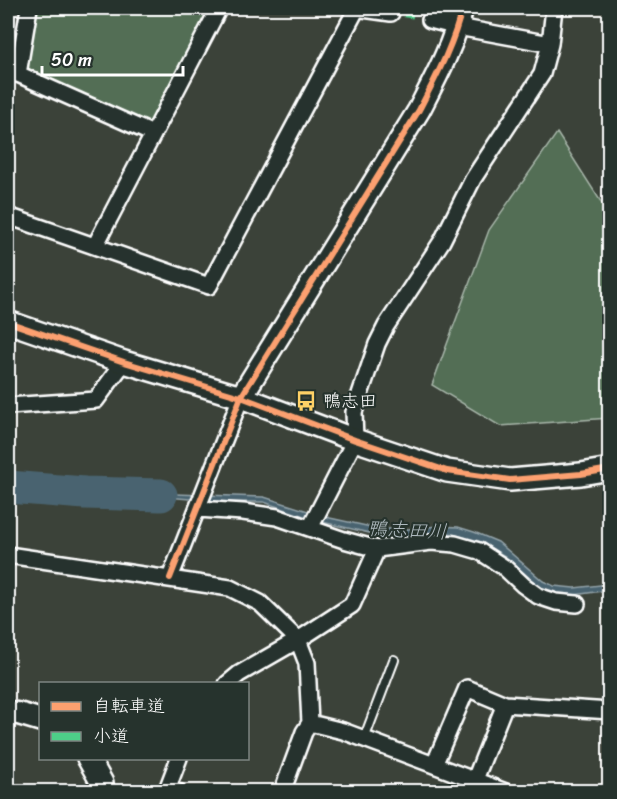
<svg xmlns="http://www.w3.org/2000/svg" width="617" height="799" font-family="Sriracha,'Klee One',sans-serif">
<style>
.green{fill:#526e55;stroke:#a8b6aa;stroke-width:1.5}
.water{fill:#4a646f;stroke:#92a2a9;stroke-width:1.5}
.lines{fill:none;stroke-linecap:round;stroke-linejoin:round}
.river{stroke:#4a646f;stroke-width:33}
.lane-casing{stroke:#fff;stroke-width:12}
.street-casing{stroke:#fff;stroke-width:20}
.secondary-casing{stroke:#fff;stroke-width:26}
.lane{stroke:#26332d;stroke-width:8}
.street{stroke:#26332d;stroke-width:15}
.secondary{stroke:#26332d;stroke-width:21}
.quiet{stroke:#4dcf88;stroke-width:4.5;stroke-dasharray:9 4.5;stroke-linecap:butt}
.cycleway-casing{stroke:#26332d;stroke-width:10}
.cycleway{stroke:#fca06f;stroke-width:6}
.labels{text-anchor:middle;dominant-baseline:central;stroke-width:4.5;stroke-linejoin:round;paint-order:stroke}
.poi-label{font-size:18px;fill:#fff;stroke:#26332d;text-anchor:start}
.water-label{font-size:20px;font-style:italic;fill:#aeb9be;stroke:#26332d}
</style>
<rect width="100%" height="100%" fill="#3b4239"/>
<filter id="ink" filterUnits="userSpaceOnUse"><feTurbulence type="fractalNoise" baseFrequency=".0167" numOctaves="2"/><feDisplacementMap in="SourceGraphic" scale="12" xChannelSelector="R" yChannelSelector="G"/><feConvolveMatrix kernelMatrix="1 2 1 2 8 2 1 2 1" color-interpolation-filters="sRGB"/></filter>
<g filter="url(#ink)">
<!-- green -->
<path class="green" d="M29 8H211L153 134 18 74Z
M557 133 603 205 609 232V418L500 426 432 385 489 230Z"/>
<!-- water -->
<path class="water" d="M117 492 264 497 330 518 380 529H409L438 526 458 527 474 532 498 542 543 581 554 586 574 588 609 584V590L574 595 559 594 542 589 505 556 479 541 445 532 416 536H382L318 521 264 502H226L154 496H117Z"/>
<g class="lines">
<!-- river -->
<path class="river" d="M8 487 85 493 161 495"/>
<!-- lane casing -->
<g class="lane-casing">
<path id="lane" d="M364 739 394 660"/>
</g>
<!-- street casing -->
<g class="street-casing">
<path id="street" d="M356 8 391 13
M430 20 458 27 550 44
M8 74H18L153 134
M18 74 29 8
M8 216 209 286 357 8
M95 246 219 8
M8 406 96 400 124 362
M198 509 243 512 277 517 344 540 377 549 431 542 455 544 479 551 505 568 523 585 538 596 556 602 577 604
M310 528 355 440 354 412 377 344 386 326 442 241 473 179 542 74 550 44 554 8
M8 555 230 588 260 603 298 640 307 663 310 723 304 732 282 792
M170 578 241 397
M227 684 239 674 298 640 352 605 377 549
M310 723 343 731 506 792
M434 765 467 688 505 704
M178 792 168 787 179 758
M470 792 505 704 610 711"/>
</g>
<!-- secondary casing -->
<g class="secondary-casing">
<path id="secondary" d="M8 322 124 362 241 397 355 440 447 471 510 480 581 474 610 469
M241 397 419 110C436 77 454 44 462 8
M8 712 20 714 40 720
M88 758 102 783 101 792"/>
</g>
<!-- lane -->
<use href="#lane" class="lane"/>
<!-- street -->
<use href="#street" class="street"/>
<!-- secondary -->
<use href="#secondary" class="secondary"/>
<!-- quiet -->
<path class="quiet" d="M404 15 417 17"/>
<!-- cycleway casing -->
<g class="cycleway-casing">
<path id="cycleway" d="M8 322 124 362 241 397 355 440 447 471 510 480 581 474 610 469
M170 578 241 397 419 110C436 77 454 44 462 8"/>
</g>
<!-- cycleway -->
<use href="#cycleway" class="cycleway"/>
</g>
</g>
<!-- icons -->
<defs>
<g id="bus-bare" transform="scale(1.62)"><path d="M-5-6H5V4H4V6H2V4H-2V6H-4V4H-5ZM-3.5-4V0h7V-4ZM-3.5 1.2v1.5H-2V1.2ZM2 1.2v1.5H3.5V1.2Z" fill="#ffd166" stroke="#26332d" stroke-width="2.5" paint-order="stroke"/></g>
</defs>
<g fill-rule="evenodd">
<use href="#bus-bare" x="306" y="401"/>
</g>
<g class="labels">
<!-- poi labels -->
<g class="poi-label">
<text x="323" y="401">鴨志田</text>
</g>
<!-- water labels -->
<g class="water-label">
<text transform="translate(407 530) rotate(3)">鴨志田川</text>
</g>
</g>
<!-- margin -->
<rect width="617" height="799" fill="none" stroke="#26332d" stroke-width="30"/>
<rect x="15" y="15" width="587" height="769" fill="none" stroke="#fff" stroke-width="2" filter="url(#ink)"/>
<!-- legend -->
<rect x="39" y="682" width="210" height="78" fill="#26332d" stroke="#7d8581" stroke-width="1.5"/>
<rect x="51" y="702" width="30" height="9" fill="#fca06f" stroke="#7d8581" stroke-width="1.5"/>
<text x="93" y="712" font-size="18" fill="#ffffff">自転車道</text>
<rect x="51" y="732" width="30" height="9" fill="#4dcf88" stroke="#7d8581" stroke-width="1.5"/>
<text x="93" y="742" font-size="18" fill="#ffffff">小道</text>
<!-- scale -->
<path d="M42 66v9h141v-9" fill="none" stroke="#ffffff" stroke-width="3"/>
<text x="51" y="66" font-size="18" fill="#ffffff" stroke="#26332d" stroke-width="4.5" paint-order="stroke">50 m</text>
</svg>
